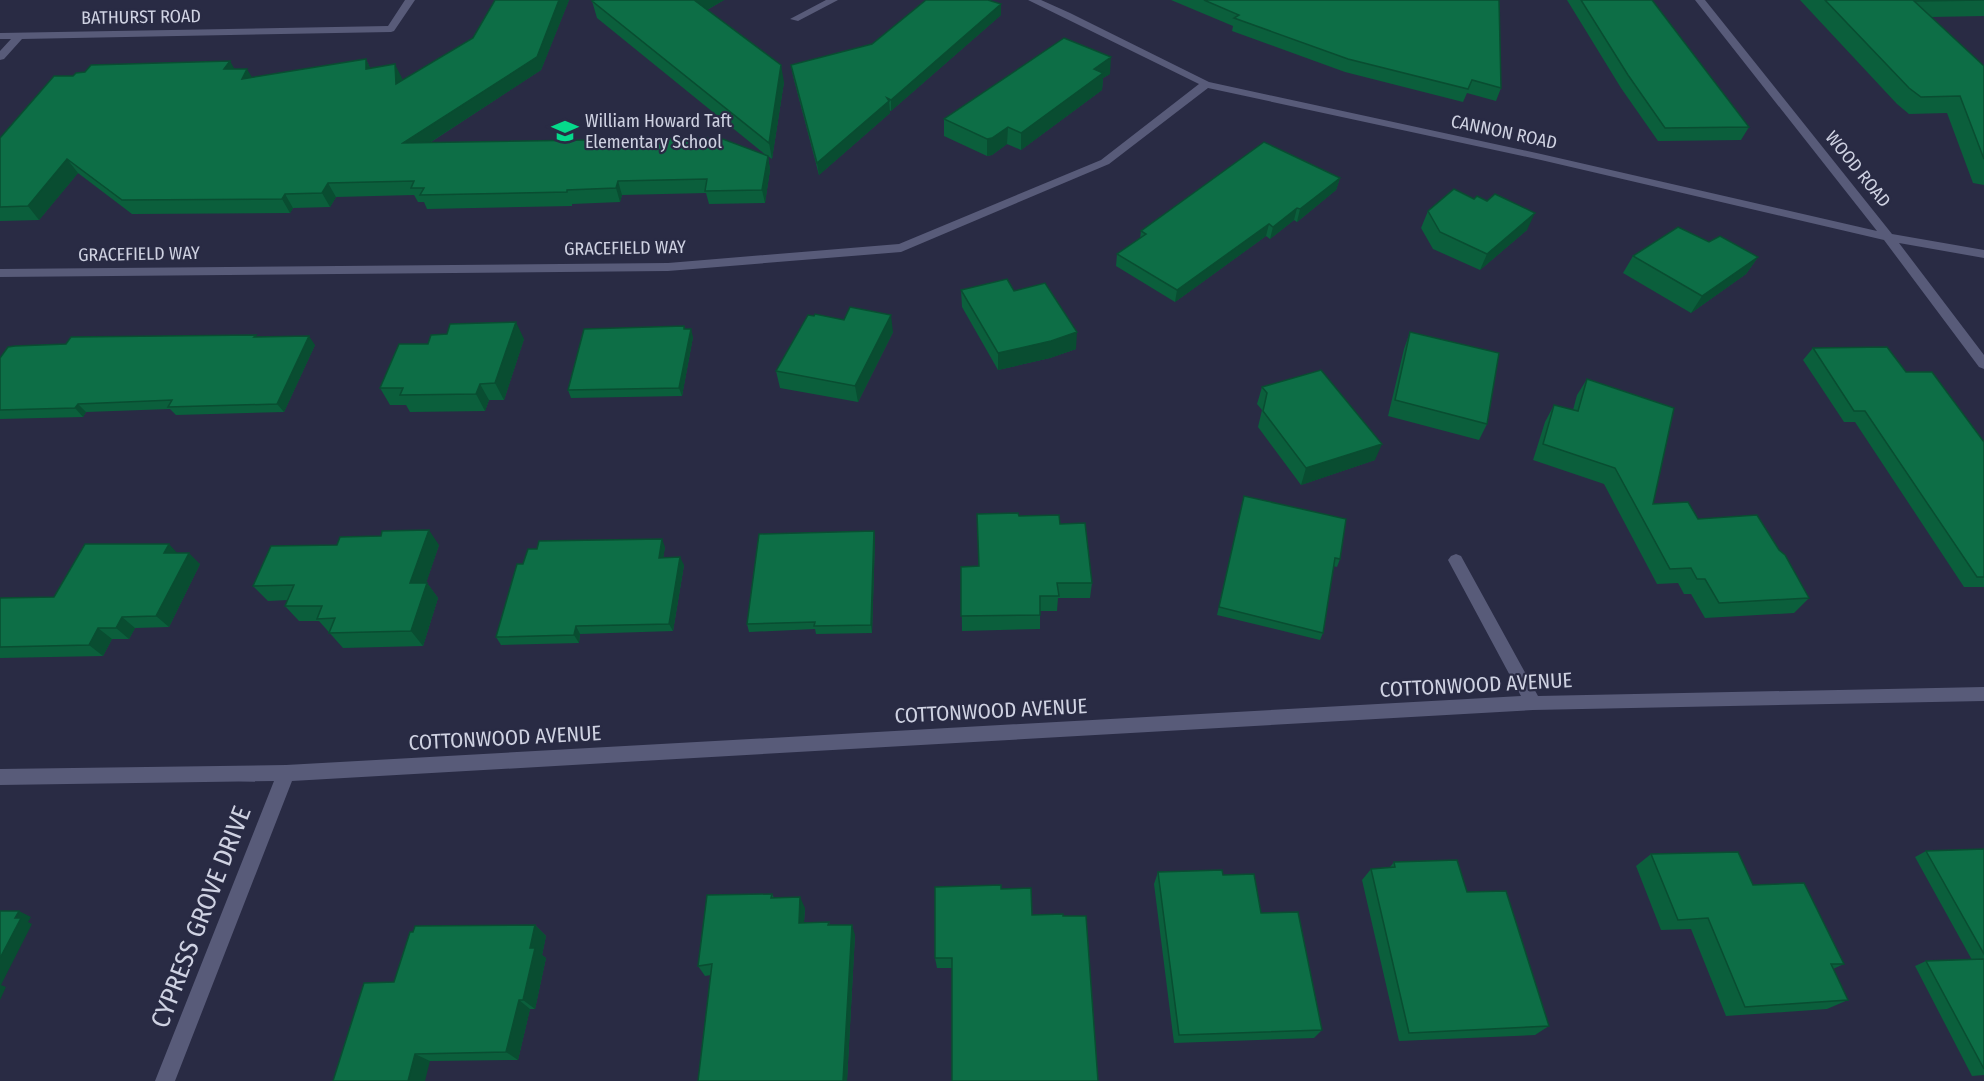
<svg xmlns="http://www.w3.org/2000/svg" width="1984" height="1081" font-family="'Fira Sans Condensed',sans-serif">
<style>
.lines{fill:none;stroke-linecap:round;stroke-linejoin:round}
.street{fill:#585b79;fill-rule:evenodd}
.wall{fill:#0b5f3c}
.shaded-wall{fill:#094d31}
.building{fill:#0d6e46;stroke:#094d31;stroke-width:1.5}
.labels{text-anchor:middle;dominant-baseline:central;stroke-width:4.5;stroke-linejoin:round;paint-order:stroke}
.far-street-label{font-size:18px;fill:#cfd2e2;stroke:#292b44}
.far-poi-label{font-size:18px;fill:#cfd2e2;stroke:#292b44;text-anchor:start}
.street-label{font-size:21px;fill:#cfd2e2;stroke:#292b44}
.near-street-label{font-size:26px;fill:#cfd2e2;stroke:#292b44}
</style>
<rect width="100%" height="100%" fill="#292b44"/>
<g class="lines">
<!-- street -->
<path class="street" d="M405 0H415L394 31 391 32 22 39 4 59 0 60V51L11 39H0V33L388 26Z
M826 0H838L798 21 790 19Z
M1028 0H1041L1070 13 1209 82 1541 154 1877 231 1695 0H1705L1892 234 1984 250V258L1899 243 1984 355V369L1979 367 1884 240 1541 160 1208 88 1109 164 901 252 668 271 0 277V269L668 263 899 244 1101 160 1199 84Z
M1456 554 1461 556 1538 696 1984 687V701L1533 710 292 781 175 1081H155L274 781 0 785V769L286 765 1521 696 1448 560 1451 556Z"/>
</g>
<!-- wall -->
<path class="wall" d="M495 0H569L541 70 431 142 767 156 597 18 592 1 595 0H724L707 10 784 82 772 159 768 156 770 170 765 203 709 204 706 193 622 195 620 202 572 204V206L427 209 424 202H418L414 195 336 197 330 207 293 208 290 213 132 214 78 173 39 220 0 221V138L73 76 234 69 253 78 366 59 370 68 402 78V80L473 38Z
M1171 0H1499L1501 88 1496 101 1467 93 1463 102 1345 72 1232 31 1233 26Z
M1567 0H1652L1749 127 1741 140 1658 141 1621 88Z
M1800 0H1984V16L1931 17 1984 66V185L1973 183 1947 113 1909 114 1897 104Z
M1001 15 891 111 889 110 890 113 819 175 793 76 791 65Z
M1110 74 1103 78 1102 90 1021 150 1007 144 992 155 987 156 944 136V119Z
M1340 178 1336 190 1297 222 1294 220 1270 239 1266 236 1175 302 1116 266 1117 254 1140 239 1141 231Z
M1474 199 1487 201 1527 230 1480 270 1433 249 1421 228 1428 211Z
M1709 242 1758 257 1746 274 1691 313 1623 273 1633 256Z
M961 290 1014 291 1076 349 1050 358 998 370 962 307Z
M814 316 844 320 893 332 858 402 780 388 776 371Z
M684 326 685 329 693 337 682 396 571 398 568 390Z
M1410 332 1487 424 1479 440 1388 416 1404 349Z
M257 337 315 345 284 412 176 415 170 409 86 412 83 417 0 419V358L66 344Z
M524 339 504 400H489L485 411 410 412 406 405H390L380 388 428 344Z
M1813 348 1906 372 1984 442V587H1964L1855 422H1844L1803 360Z
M1587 379 1653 504 1698 519 1809 598 1794 613 1705 618 1691 594H1684L1678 583 1657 584 1604 484 1533 460 1545 422 1554 405 1573 410 1577 395Z
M1262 387 1375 460 1301 485 1258 427 1262 410 1257 404Z
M1244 496 1340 559 1337 567 1333 566 1323 633 1320 640 1217 615Z
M1019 516 1060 524 1092 583 1090 598H1058L1057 611H1040V629L962 631 961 567 978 566Z
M874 531 875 539 872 633 816 634 815 629 749 632 747 624Z
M439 545 426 583H427L438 598 423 646 343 648 319 621H299L285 606 288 600 268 601 253 586Z
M665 547 663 558 684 565 673 631 580 634 579 643 501 645 496 637 523 564Z
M177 553 200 564 169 627 135 628 129 639H112L103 656 0 658V598L54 597Z
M1984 849V1075L1972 1076 1915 966 1926 961 1972 960 1915 857 1926 851Z
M1651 854 1753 885 1844 964 1833 969 1848 1000 1827 1009 1726 1016 1691 929 1661 930 1636 866Z
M1394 862 1467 892 1549 1026 1535 1035 1399 1041 1362 880 1371 869 1390 867Z
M1158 872 1223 875 1261 913 1322 1030 1314 1038 1174 1043 1154 884Z
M1001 889 1032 915 952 968H937L935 958Z
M772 894 774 898 805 908 804 923 829 922 830 925 855 935 847 1081H698L711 975 705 976 698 966Z
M535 925 546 936 542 955 546 958 535 1009H530L518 1060 430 1061 333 1081 394 982Z"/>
<!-- shaded-wall -->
<path class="shaded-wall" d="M559 0H569L541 70 409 156 403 143Z
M693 0H724L696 16Z
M1001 4V15L891 111V100Z
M1111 57 1110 74 1103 78 1102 90 1021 150V133L1094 69Z
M366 59 372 72 366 69Z
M230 61 238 75 224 69Z
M395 64 402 78V97L396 84Z
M781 65 784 82 772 159 769 143Z
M247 69 255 82 242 79Z
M889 101 890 113 819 175 817 163Z
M1008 127 1007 144 992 155 987 156V139Z
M768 156 770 170 765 203 762 190Z
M67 159 78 173 39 220 28 206Z
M1340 178 1336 190 1297 222 1300 209Z
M618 181 622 195 620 202 616 188Z
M328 183 336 197 330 207 322 193Z
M285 194 293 208 290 213 282 199Z
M1297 208 1294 220 1270 239 1273 227Z
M1535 213 1527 230 1480 270 1487 254Z
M1269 224 1266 236 1175 302 1177 290Z
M1758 257 1746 274 1691 313 1702 296Z
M891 315 893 332 858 402 855 386Z
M516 322 524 339 504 400 495 383Z
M691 329 693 337 682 396 679 388Z
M1077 332 1076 349 1050 358 998 370V353Z
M309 336 315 345 284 412 277 404Z
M480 384 489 400 485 411 476 394Z
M78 404 86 412 83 417 75 408Z
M1382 444 1375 460 1301 485 1306 468Z
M429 530 439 545 421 598 410 583Z
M874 531 875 539 872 633 871 625Z
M662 539 665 547 662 566 659 558Z
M169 544 180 556 164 553Z
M189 553 200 564 169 627 156 616Z
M680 557 684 565 673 631 669 624Z
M427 583 438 598 423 646 411 631Z
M122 617 135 628 129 639 116 628Z
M576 626 580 634 579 643 574 635Z
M98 628 112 639 103 656 89 645Z
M800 897 805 908 803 933 799 923Z
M19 911 31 917 28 922 32 924 1 985 6 987 0 1000V958Z
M535 925 546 936 542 955 546 958 535 1009 523 1000 530 948Z
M852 925 855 935 847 1081H843Z
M519 1000 530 1009 518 1060 506 1052Z
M415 1054 430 1061 425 1081H408Z"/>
<!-- building -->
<path class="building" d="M495 0H559L537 57 403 143 720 138 768 156 762 190 705 191 707 179 618 181 616 188 567 190V192L420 195 424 188H411L414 181 328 183 322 193 285 194 282 199 122 200 67 159 28 206 0 207V138L54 76H73L76 73 85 72 91 65 230 61 224 69H247L242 79 366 59V69L395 64 396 84 473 38Z
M595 0H694L781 65 769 143 592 1Z
M926 0H988L1001 4 891 100 887 98 889 101 817 163 791 65 872 44Z
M1204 0H1499L1501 88 1472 80 1468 89 1348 59 1234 18 1239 15Z
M1581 0H1652L1749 127 1665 128 1628 75Z
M1825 0H1984L1914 1 1984 66V159L1960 96 1921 97 1909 88Z
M1064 38 1111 57 1094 69 1103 73 1021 133 1008 127 992 138 987 139 944 119Z
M1264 142 1340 178 1300 209 1297 208 1273 227 1269 224 1177 290 1117 254 1146 234 1141 231Z
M1454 189 1474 199 1477 196 1487 201 1495 194 1535 213 1487 254 1440 232 1428 211Z
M1678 227 1709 242 1720 236 1758 257 1702 296 1633 256Z
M1007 279 1014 291 1045 283 1077 332 1051 341 998 353 961 290Z
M850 307 891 315 855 386 776 371 808 315 814 316 815 314 844 320Z
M516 322 495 383 480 384 476 394 400 395 403 388H380L399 344H428L431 335 447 334 450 324Z
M684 326V329H691L679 388 568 390 584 329Z
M1410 332 1499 353 1487 424 1395 400Z
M256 335 254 337 309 336 277 404 168 407 172 400 78 404 75 408 0 410V358L8 347 15 346 66 344 71 337Z
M1887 347 1906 372H1932L1984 442V577H1977L1865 411H1854L1813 348Z
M1321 370 1382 444 1306 468 1263 411 1267 393 1262 387Z
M1587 379 1674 408 1653 504 1688 502 1698 519 1757 515 1779 550 1785 555 1809 598 1719 603 1705 579H1697L1691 568 1670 569 1615 468 1543 444 1554 405 1578 411Z
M1244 496 1346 519 1340 559 1335 558 1323 633 1219 607Z
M1018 513 1019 516 1059 515 1060 524 1085 523 1092 583H1057L1059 596H1040V615L961 616V567L979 566 977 514Z
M429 530 410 583H427L411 631 329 633 335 618 317 619 322 606H285L294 585 253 586 271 546 337 545 340 537 381 536 382 531Z
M874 531 871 625 814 626 815 622 747 624 759 534Z
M662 539 659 558 680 557 669 624 576 626 574 635 496 637 517 564H523L528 549H537L539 541Z
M85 544H169L164 553H189L156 616 122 617 116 628H98L89 645 0 647V598L54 597Z
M1984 849V954L1926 851Z
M1738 852 1753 885 1804 883 1844 964H1831L1848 1000 1745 1007 1708 918 1678 920 1651 854Z
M1457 860 1467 892 1506 891 1549 1026 1409 1033 1371 869 1395 867 1394 862Z
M1222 870 1223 875 1254 874 1261 913 1298 912 1322 1030 1179 1035 1158 872Z
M1001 885V889L1031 888 1032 915 1063 914V916H1086L1098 1081H952V958H935V887Z
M772 894 771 898 800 897 799 923 829 922 828 925H852L843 1081H698L712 964 698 966 707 895Z
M0 911H19L15 918H21L0 958Z
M535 925 530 948H535L523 1000H519L506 1052 415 1054 408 1081H333L364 983 394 982 410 932H413L415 926Z
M1984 959V1069L1926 961Z"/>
<!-- icons -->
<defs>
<g id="school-bare" transform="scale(2.07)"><path d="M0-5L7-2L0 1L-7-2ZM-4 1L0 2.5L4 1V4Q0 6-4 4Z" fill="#05d98b" stroke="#292b44" stroke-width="2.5" paint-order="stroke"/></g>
</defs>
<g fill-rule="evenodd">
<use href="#school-bare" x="565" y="131"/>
</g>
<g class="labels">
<!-- far-street labels -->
<g class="far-street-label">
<text transform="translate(141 17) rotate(-1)">BATHURST ROAD</text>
<text transform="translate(1504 132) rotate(12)">CANNON ROAD</text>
<text transform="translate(1858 169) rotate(51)">WOOD ROAD</text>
<text transform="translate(625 248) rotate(-1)">GRACEFIELD WAY</text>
<text transform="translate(139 254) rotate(-1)">GRACEFIELD WAY</text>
</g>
<!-- far-poi labels -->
<g class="far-poi-label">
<text x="585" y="121">William Howard Taft<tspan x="585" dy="21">Elementary School</tspan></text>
</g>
<!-- street labels -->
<g class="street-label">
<text transform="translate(1476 685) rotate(-3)">COTTONWOOD AVENUE</text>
<text transform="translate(991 711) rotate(-3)">COTTONWOOD AVENUE</text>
<text transform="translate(505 738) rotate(-3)">COTTONWOOD AVENUE</text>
</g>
<!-- near-street labels -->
<g class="near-street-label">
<text transform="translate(201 917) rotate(-69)">CYPRESS GROVE DRIVE</text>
</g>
</g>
</svg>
